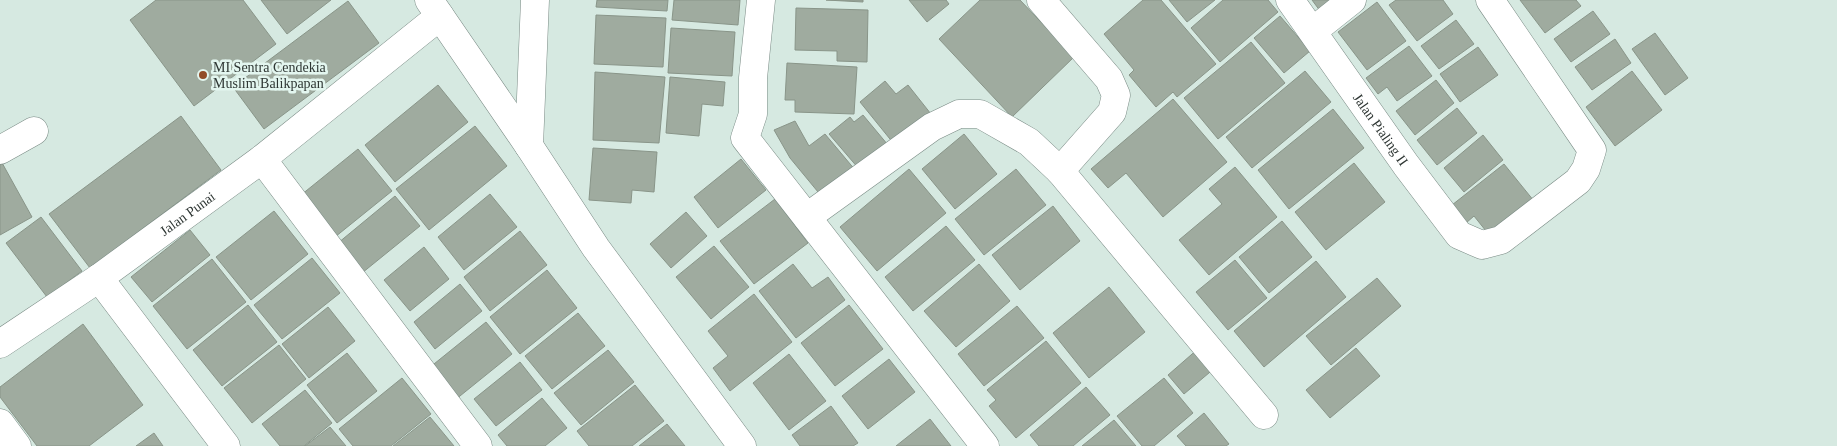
<svg xmlns="http://www.w3.org/2000/svg" width="1837" height="446" font-family="Georgia,serif">
<style>
.building{fill:#9fab9f;stroke:#899589}
.lines{fill:none;stroke-linecap:round;stroke-linejoin:round}
.minor-casing{stroke:#798a84;stroke-width:29}
.minor{stroke:#fff;stroke-width:28}
.poi-dot{fill:#924b27;stroke:#e3f6ef;stroke-width:2}
.labels{text-anchor:middle;dominant-baseline:central;stroke-width:5;stroke-linejoin:round;paint-order:stroke}
.poi-label{font-size:14px;fill:#2e3633;stroke:#e3f6ef;text-anchor:start}
.street-label{font-size:14px;fill:#2e3633;stroke:#e3f6ef}
</style>
<rect width="100%" height="100%" fill="#d6e9e1"/>
<!-- building -->
<path class="building" d="M156 0H243L276 44 194 106 130 20Z
M261 0H331L287 34Z
M597 0H668L667 11 596 7Z
M674 0H740L738 25 672 20Z
M826 0H863V2Z
M909 0H946L949 4 927 22Z
M980 0H1020L1074 57 1012 117 939 39Z
M1143 0H1161L1216 64 1177 97 1173 92 1156 107 1129 75 1134 70 1104 34Z
M1169 0H1215L1187 22Z
M1223 0H1268L1278 12 1220 62 1191 28Z
M1312 0H1352L1326 19Z
M1396 0H1443L1453 14 1417 41 1389 5Z
M1520 0H1576L1581 6 1545 33Z
M348 1 379 43 264 129 233 87Z
M1377 2 1406 41 1367 70 1338 32Z
M796 8 868 10 867 62 837 61V51L795 50Z
M1593 11 1610 34 1571 62 1554 39Z
M596 15 666 18 663 67 594 64Z
M1280 16 1310 51 1284 73 1254 38Z
M1456 20 1474 44 1439 69 1421 46Z
M671 28 735 32 732 76 668 73Z
M1655 33 1688 78 1665 95 1632 49Z
M1615 39 1631 63 1592 90 1575 67Z
M1251 42 1285 83 1218 139 1184 98Z
M1409 46 1432 76 1397 101 1387 87 1378 94 1366 78Z
M1478 47 1498 75 1460 102 1440 74Z
M787 63 857 67 854 114 795 112V100H785Z
M1305 71 1331 102 1252 168 1226 137Z
M1632 71 1662 110 1615 146 1586 107Z
M595 72 665 77 659 143 593 140Z
M670 77 725 82 723 106 702 104 699 136 666 133Z
M1436 80 1454 103 1415 135 1396 111Z
M885 81 896 94 908 85 931 114 894 144 860 102Z
M438 85 468 122 395 182 365 145Z
M1173 99 1227 162 1163 217 1126 173 1108 188 1091 169Z
M1457 108 1477 133 1437 165 1417 140Z
M1333 109 1364 148 1289 209 1258 170Z
M863 115 888 145 859 169 829 134 850 117 854 122Z
M181 116 221 170 90 268 49 214Z
M795 121 809 146 825 134 856 171 823 198 790 158 774 130Z
M475 126 507 166 429 230 396 189Z
M964 134 997 174 955 209 922 169Z
M1483 135 1503 160 1464 192 1444 168Z
M593 148 657 152 654 192 632 190 631 203 589 200Z
M358 149 392 191 335 237 301 195Z
M741 159 766 190 718 228 694 197Z
M1 161 32 217 0 235V162Z
M1354 163 1385 202 1326 250 1295 212Z
M1504 164 1534 201 1490 236 1474 216 1466 223 1452 205Z
M1235 167 1277 217 1209 275 1179 240 1222 204 1209 189Z
M909 169 946 213 877 271 840 227Z
M1016 169 1046 205 984 255 955 219Z
M490 194 517 227 464 270 438 237Z
M395 196 420 226 362 273 338 243Z
M775 199 808 243 754 284 720 241Z
M1053 206 1080 241 1020 290 992 255Z
M274 211 308 254 251 300 216 257Z
M686 212 707 236 671 268 650 244Z
M41 217 82 271 47 297 6 243Z
M1282 221 1312 257 1269 293 1239 257Z
M946 226 975 260 913 311 885 277Z
M190 230 210 255 152 302 131 277Z
M520 231 547 265 490 311 464 277Z
M714 246 749 287 711 319 676 277Z
M424 247 449 279 410 311 384 280Z
M312 258 340 293 282 339 254 305Z
M212 259 246 302 187 349 153 306Z
M1235 260 1267 298 1228 330 1196 292Z
M1316 261 1346 297 1264 367 1234 331Z
M793 264 812 288 828 277 845 300 796 338 759 291Z
M979 264 1010 301 956 347 924 311Z
M547 270 577 308 520 354 490 317Z
M1377 278 1401 306 1331 365 1306 336Z
M460 284 482 311 435 349 414 322Z
M1109 287 1145 332 1089 378 1053 333Z
M754 294 792 342 730 391 713 368 728 356 708 331Z
M248 305 277 342 222 386 193 350Z
M849 305 883 349 835 386 801 343Z
M1017 306 1044 338 984 386 958 354Z
M328 307 355 341 309 378 282 344Z
M578 313 605 346 552 389 525 356Z
M486 322 512 354 455 400 429 368Z
M83 324 143 405 89 446H37L0 397V387Z
M1046 341 1081 383 1016 438 989 406 996 400 987 390Z
M279 345 306 379 252 423 224 388Z
M1199 348 1216 367 1184 394 1168 375Z
M1356 348 1380 376 1330 418 1306 390Z
M608 350 634 382 581 425 554 393Z
M347 353 377 391 337 423 307 385Z
M789 354 826 401 789 430 753 383Z
M889 359 915 392 868 429 842 396Z
M520 362 542 390 496 426 474 399Z
M402 378 431 414 391 446H353L339 429Z
M1164 378 1193 413 1154 446H1142L1117 416Z
M635 385 664 421 632 446H589L577 431Z
M1086 387 1110 415 1073 446H1039L1030 435Z
M305 390 332 423 304 446H280L262 424Z
M542 398 567 428 545 446H507L498 435Z
M831 406 858 443 853 446H800L792 435Z
M1204 413 1229 444 1226 446H1186L1177 436Z
M430 417 454 446H393Z
M930 419 951 446H896Z
M1114 420 1136 446H1082Z
M667 424 685 446H639Z
M330 427 346 446H305Z
M154 433 163 446H136Z"/>
<g class="lines">
<!-- minor casing -->
<g class="minor-casing">
<g id="minor">
<path d="M429 0 529 146 596 248 742 446"/>
<path d="M761 0 753 78V114L745 138 985 446"/>
<path d="M1041 0 1109 79 1116 95 1112 112 1060 171"/>
<path id="s1" d="M1290 0 1406 165 1459 235 1482 245 1501 240 1578 181 1586 169 1592 150 1490 0"/>
<path d="M1313 31 1352 0"/>
<path d="M529 146 535 0"/>
<path d="M0 150 34 131"/>
<path d="M262 159 478 446"/>
<path d="M807 217 932 127 959 114H980L1029 142 1060 171 1264 415"/>
<path d="M0 344 99 278"/>
<path d="M0 423 17 446"/>
<path id="s2" d="M226 446 99 278 262 159 440 16"/>
</g>
</g>
<!-- minor -->
<use href="#minor" class="minor"/>
</g>
<!-- markers -->
<circle class="poi-dot" cx="203" cy="75" r="5"/>
<g class="labels">
<!-- poi labels -->
<g class="poi-label">
<text x="213" y="67">MI Sentra Cendekia<tspan x="213" dy="16">Muslim Balikpapan</tspan></text>
</g>
<!-- street labels -->
<g class="street-label">
<text stroke="none"><textPath href="#s1" startOffset="158">Jalan Pialing II</textPath></text>
<text stroke="none"><textPath href="#s2" startOffset="320">Jalan Punai</textPath></text>
</g>
</g>
</svg>
